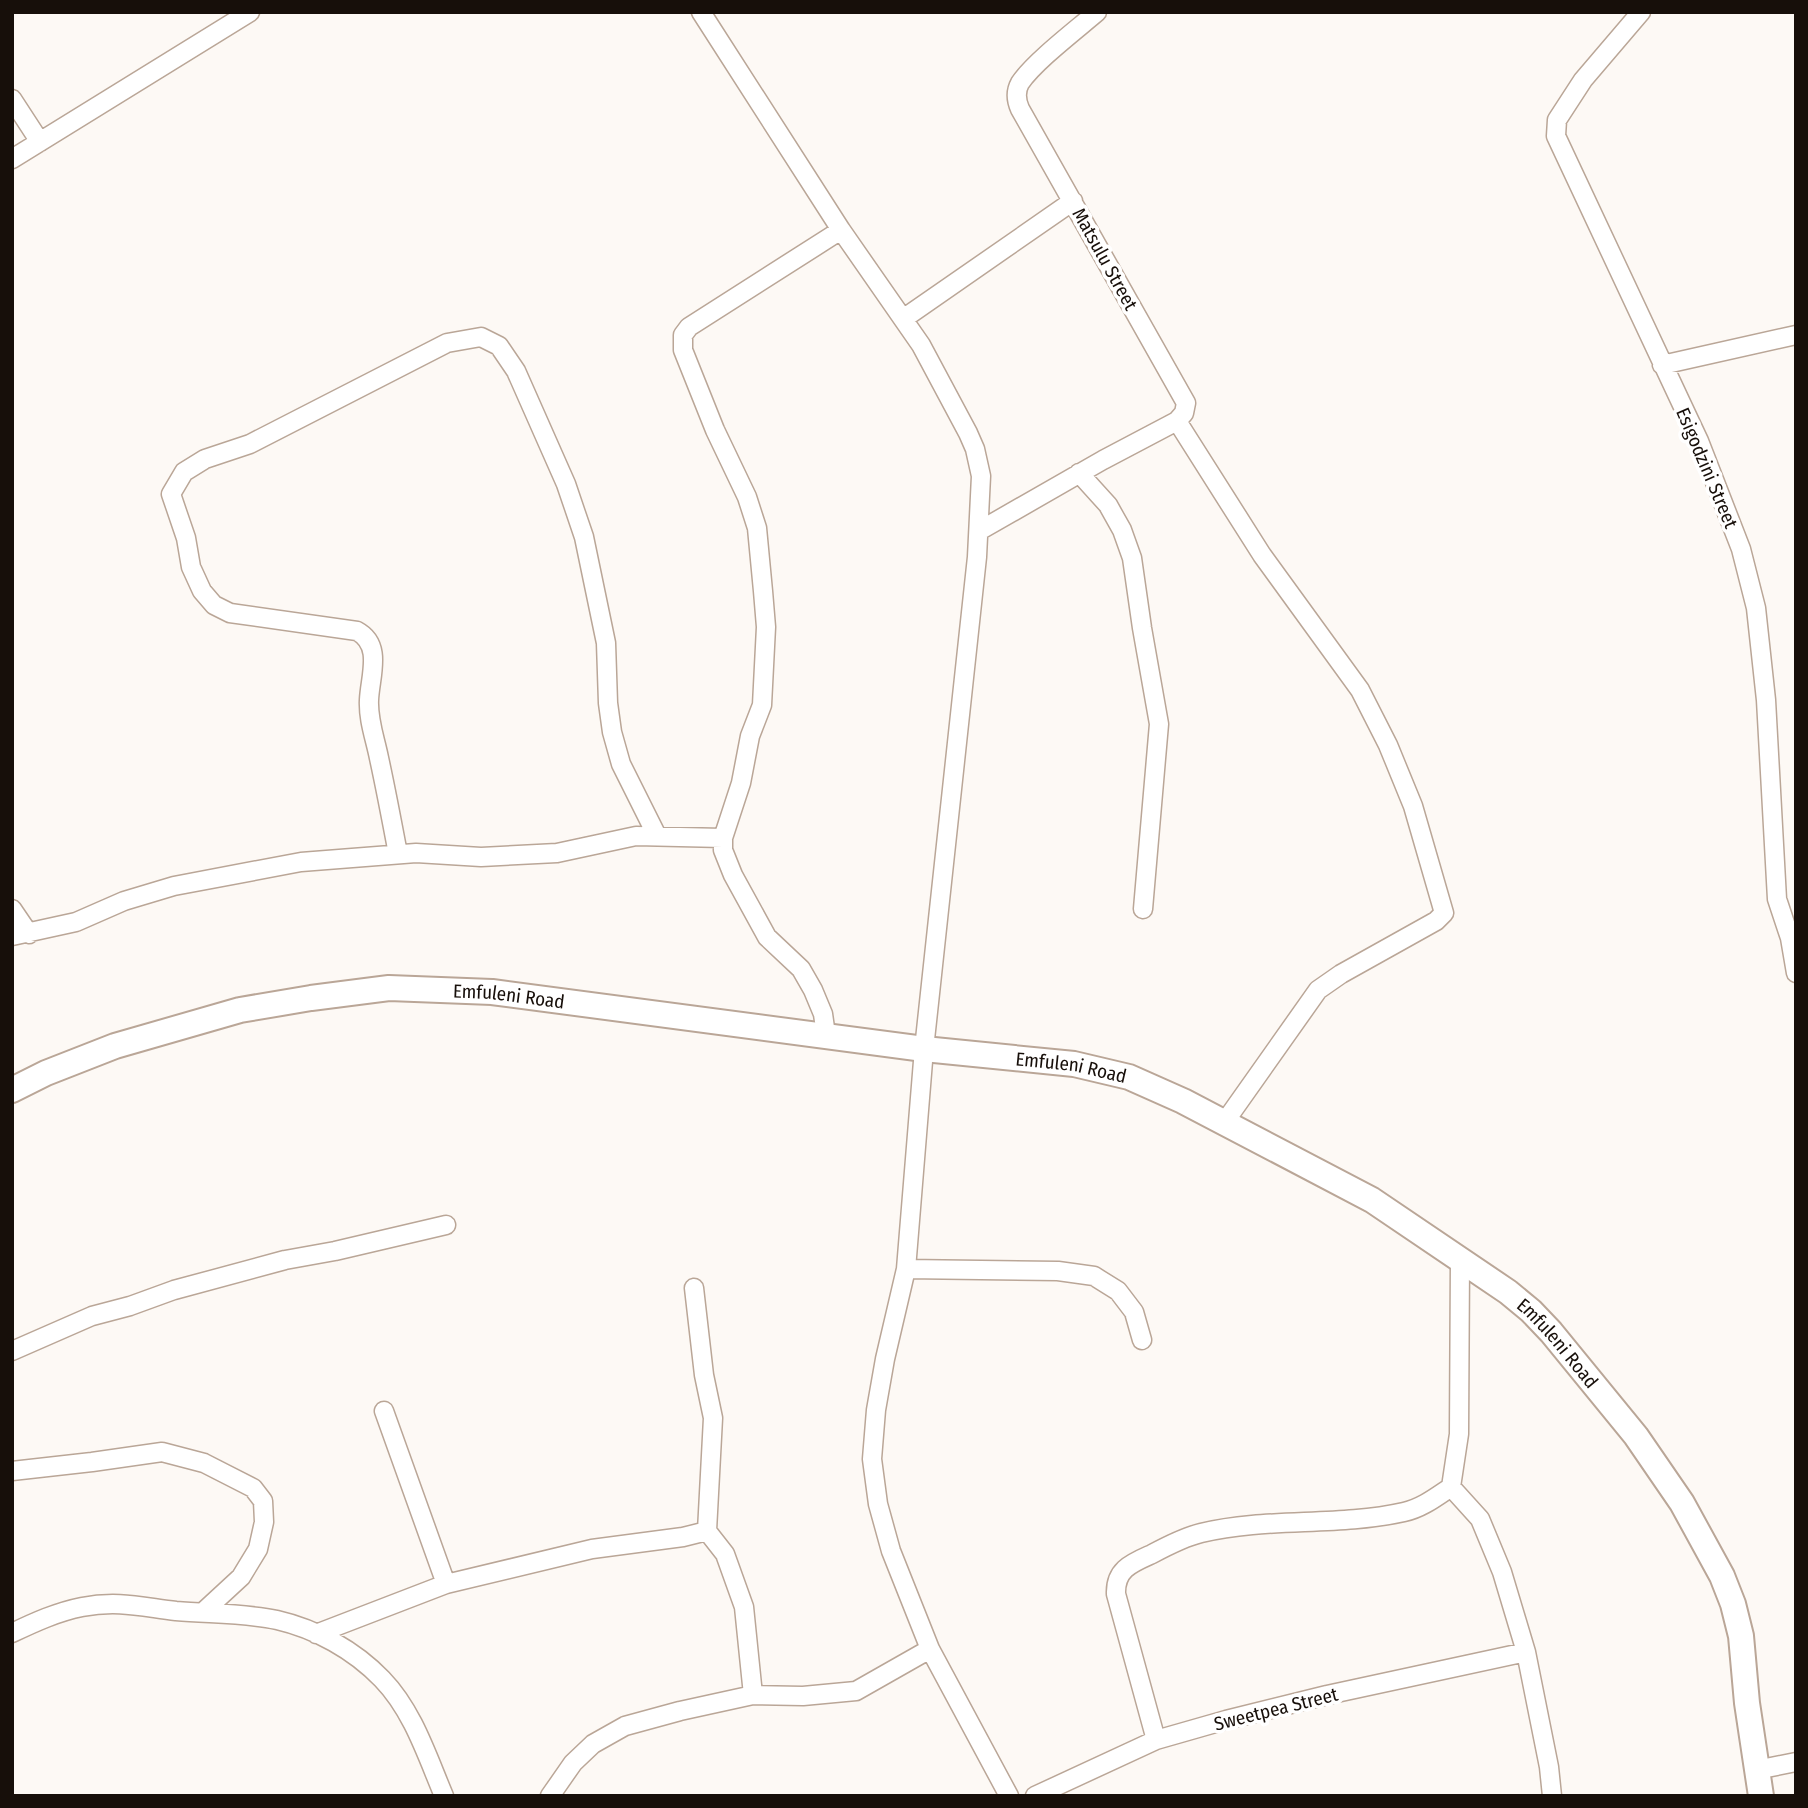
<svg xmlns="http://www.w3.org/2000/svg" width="1808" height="1808" font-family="'Fira Sans Condensed',sans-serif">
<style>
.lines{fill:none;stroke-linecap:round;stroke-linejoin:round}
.street-casing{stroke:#baa697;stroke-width:21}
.secondary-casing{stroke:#baa697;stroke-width:28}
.street{stroke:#fff;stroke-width:18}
.secondary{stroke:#fff;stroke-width:24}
.labels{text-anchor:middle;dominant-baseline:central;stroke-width:7;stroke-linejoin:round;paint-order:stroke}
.street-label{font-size:19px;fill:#170f0a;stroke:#fff}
</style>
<rect width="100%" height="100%" fill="#fdf9f5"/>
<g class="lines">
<!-- street casing -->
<g class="street-casing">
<path id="street" d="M701 12 841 230 921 345 968 433 975 449 981 476 977 557 924 1049 906 1269 885 1359 876 1410 872 1459 878 1504 891 1551 930 1649 1009 1796
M1641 12 1583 80 1557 120 1556 136 1699 441 1741 549 1756 608 1766 700 1777 899 1790 938 1796 973
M12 99 40 142
M12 159 250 12
M903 319 1073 201
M1662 365 1796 335
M1177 421 1262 555 1360 690 1388 745 1413 806 1444 913 1436 921 1341 974 1318 990 1224 1123
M1079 473 1108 505 1122 530 1132 558 1142 628 1159 724 1143 909
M979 531 1103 460 1177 421 1184 413 1186 403 1020 109C1016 100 1015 92 1020 83 1034 62 1076 30 1097 12
M398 854C392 822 386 790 379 758 375 738 368 720 369 700 370 676 383 645 357 631L230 613 214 605 202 591 191 567 186 538 171 494 184 472 205 459 250 444 447 343 481 337 499 346 516 371 566 484 584 537 606 643 608 703 612 732 621 764 657 836
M12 909 29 934
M12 936 76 922 124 901 174 886 301 862 416 853 481 857 557 853 636 836 723 838
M826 1035 823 1014 813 990 801 969 767 937 733 875 723 850V838L741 783 750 736 762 705 766 627 763 591 757 528 747 497 715 430 683 350V335L689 327 841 230
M906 1269 1058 1271 1094 1276 1118 1291 1134 1312 1142 1340
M694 1288 704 1375 713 1418 707 1531
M12 1351 92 1316 130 1306 174 1290 285 1260 335 1251 446 1225
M384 1411 446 1584
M12 1471 92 1462 162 1452 204 1463 253 1488 263 1501 264 1522 258 1549 241 1577 202 1613
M1451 1487 1480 1519 1502 1572 1526 1652 1549 1767 1552 1796
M12 1633C35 1622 57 1612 82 1607 118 1600 142 1607 176 1611 210 1614 244 1613 277 1620 316 1629 354 1650 382 1679 413 1711 427 1756 444 1796
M316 1634 446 1584 592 1549 683 1537 707 1531 725 1554 744 1607 753 1695
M1156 1740 1116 1594C1115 1569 1132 1563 1152 1554 1167 1546 1184 1537 1201 1533 1267 1517 1337 1527 1404 1512 1422 1508 1436 1497 1451 1487L1459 1434 1460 1259
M1756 1770 1796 1762
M550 1796 573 1763 593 1744 625 1726 680 1711 753 1695 803 1696 856 1691 930 1649
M1035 1796 1156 1740 1226 1720 1327 1695 1526 1652"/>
</g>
<!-- secondary casing -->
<g class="secondary-casing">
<g id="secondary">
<path id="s1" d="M12 1090 46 1073 115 1046 240 1010 311 998 389 988 492 992 924 1049 1074 1064 1129 1077 1183 1101 1372 1200 1508 1292 1531 1311 1551 1332 1636 1436 1682 1503 1722 1576 1733 1604 1741 1636 1747 1703 1761 1796"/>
</g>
</g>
<!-- street -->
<use href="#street" class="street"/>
<!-- secondary -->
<use href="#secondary" class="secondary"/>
</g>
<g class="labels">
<!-- street labels -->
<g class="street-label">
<text transform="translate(1105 259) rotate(61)">Matsulu Street</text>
<text transform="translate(1707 468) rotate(67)">Esigodzini Street</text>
<text stroke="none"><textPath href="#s1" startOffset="513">Emfuleni Road</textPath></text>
<text stroke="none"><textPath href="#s1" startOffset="1080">Emfuleni Road</textPath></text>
<text stroke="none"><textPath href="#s1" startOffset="1647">Emfuleni Road</textPath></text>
<text transform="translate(1276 1709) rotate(-14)">Sweetpea Street</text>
</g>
</g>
<!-- border -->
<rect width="1808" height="1808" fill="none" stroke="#170f0a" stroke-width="28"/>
</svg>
